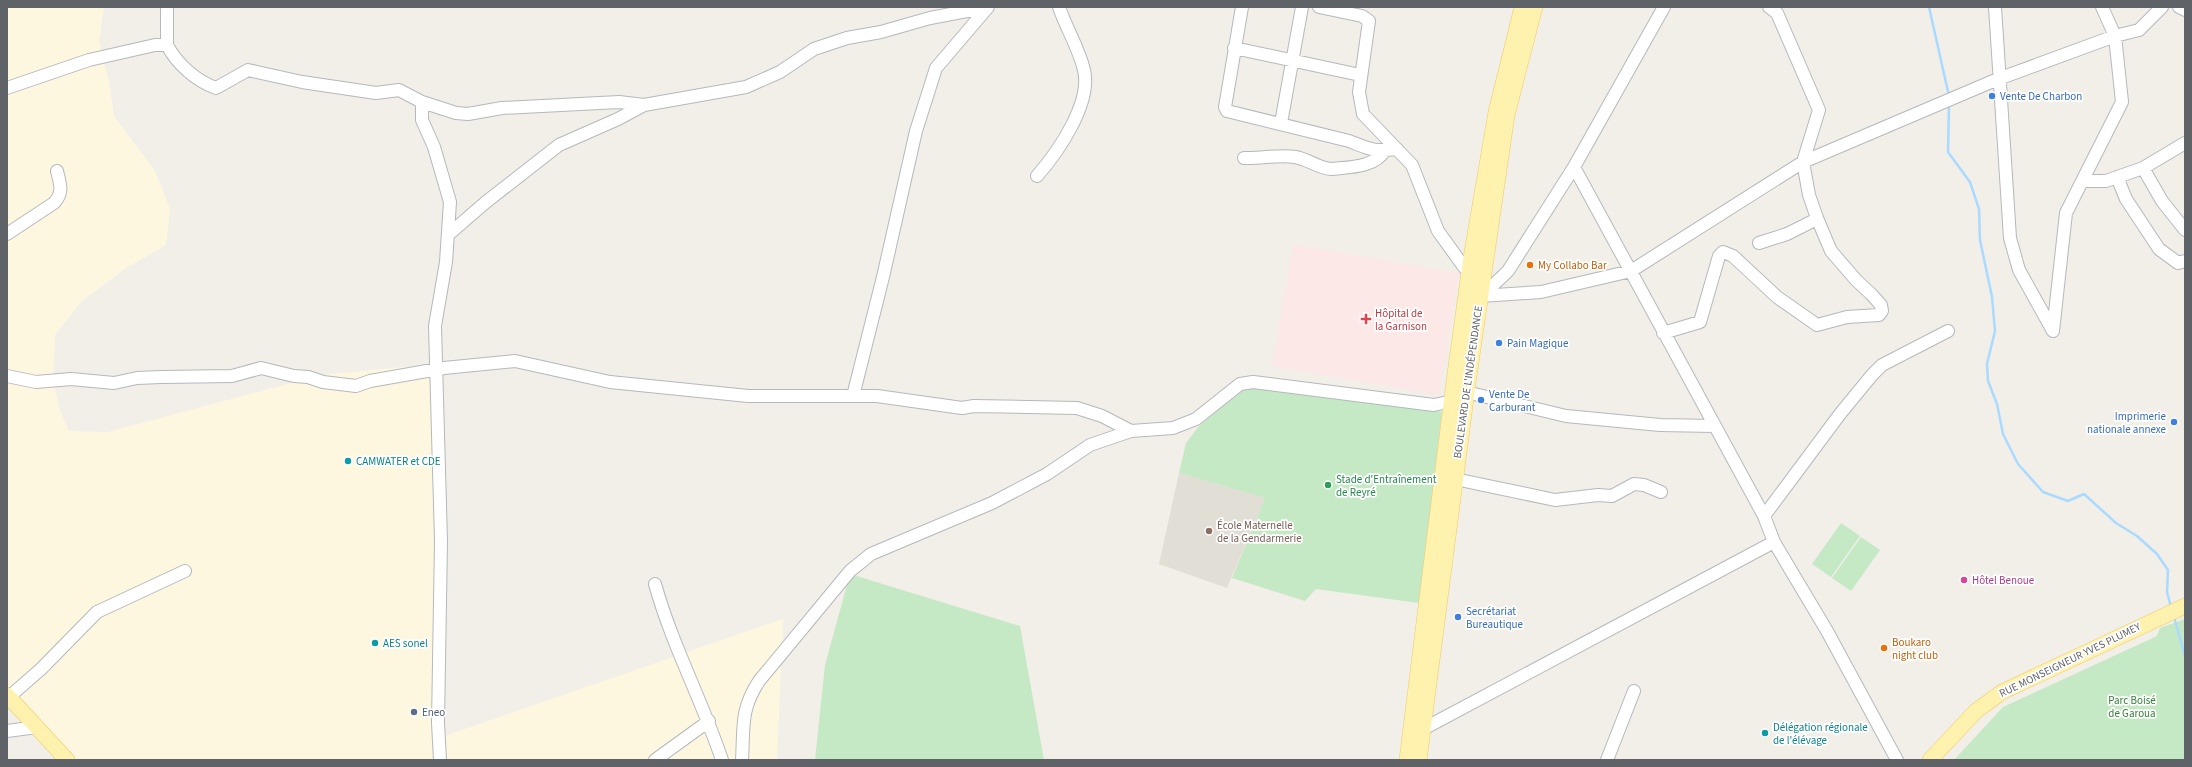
<svg xmlns="http://www.w3.org/2000/svg" width="2192" height="767" font-family="'Source Sans 3',sans-serif">
<style>
.commercial{fill:#fef7e0}
.education{fill:#e1ded6}
.medical{fill:#fce8e6}
.green{fill:#c5e8c5}
.lines{fill:none;stroke-linecap:round;stroke-linejoin:round}
.stream{stroke:#aadaff;stroke-width:2.5}
.minor-casing{stroke:#b5b8bc;stroke-width:14}
.major-casing{stroke:#f2c960;stroke-width:16}
.minor{stroke:#fff;stroke-width:12}
.major{stroke:#fff2af;stroke-width:15}
.shop-dot{fill:#3f7fe0;stroke:#fff;stroke-width:1.5}
.food-dot{fill:#e8710a;stroke:#fff;stroke-width:1.5}
.health-dot{fill:#e0444e;stroke:#fff;stroke-width:1.5}
.culture-dot{fill:#0f9aa8;stroke:#fff;stroke-width:1.5}
.leisure-dot{fill:#2e9e5b;stroke:#fff;stroke-width:1.5}
.education-dot{fill:#8d6e63;stroke:#fff;stroke-width:1.5}
.hotel-dot{fill:#d1479c;stroke:#fff;stroke-width:1.5}
.service-dot{fill:#5c6f8a;stroke:#fff;stroke-width:1.5}
.labels{text-anchor:middle;dominant-baseline:central;stroke-width:3.5;stroke-linejoin:round;paint-order:stroke}
.shop-label{font-size:11px;fill:#366cbe;stroke:#fff;text-anchor:start}
.food-label{font-size:11px;fill:#c56008;stroke:#fff;text-anchor:start}
.health-label{font-size:11px;fill:#be3a42;stroke:#fff;text-anchor:start}
.street-label{font-size:11px;fill:#5f6368;stroke:#fff}
.culture-label{font-size:11px;fill:#0d838f;stroke:#fff;text-anchor:start}
.leisure-label{font-size:11px;fill:#27864d;stroke:#fff;text-anchor:start}
.education-label{font-size:11px;fill:#785e54;stroke:#fff;text-anchor:start}
.hotel-label{font-size:11px;fill:#b23c85;stroke:#fff;text-anchor:start}
.park-label{font-size:11px;fill:#348238;stroke:#fff}
.service-label{font-size:11px;fill:#4e5e75;stroke:#fff;text-anchor:start}
</style>
<rect width="100%" height="100%" fill="#f1efe8"/>
<!-- commercial -->
<path class="commercial" d="M7 7H104L99 41 109 82 114 116 155 171 170 209 166 245 126 268 82 301 55 335 53 379 59 408 69 431 108 432 322 375 414 366H438L436 739 783 619 777 760H69L7 692Z"/>
<!-- education -->
<path class="education" d="M1179 473 1265 498 1227 588 1159 564Z"/>
<!-- medical -->
<path class="medical" d="M1293 244 1459 273 1439 395 1272 366Z"/>
<!-- green -->
<path class="green" d="M1246 387H1265L1442 412 1419 603 1316 589 1305 601 1232 578 1265 498 1179 473 1186 443 1199 426Z
M1841 523 1860 536 1831 577 1812 564Z
M1861 537 1880 550 1851 591 1832 578Z
M850 574 1020 626 1044 760H815L825 665Z
M2185 619V760H1954L2003 707 2157 636 2160 628Z"/>
<g class="lines">
<!-- stream -->
<path class="stream" d="M1929 7 1949 96
M1949 103 1948 152 1970 182 1979 209 1980 240 1992 297 1995 331 1987 364 1988 381 1997 404 2003 434 2018 464 2043 492 2068 501 2084 494 2116 523 2137 536 2157 554 2168 570 2167 592 2171 607
M2174 617 2185 656"/>
<!-- minor casing -->
<g class="minor-casing">
<path id="minor" d="M1242 7 1225 107 1227 111 1349 141C1370 149 1373 152 1397 149
M1319 7 1362 16 1369 21 1359 92 1363 114 1412 165 1438 231 1469 274
M1995 7 2010 238 2019 270 2053 331
M2179 7 2185 10
M167 45V7
M1234 48 1360 75
M7 88 89 60 155 45H167C177 64 196 81 216 88L248 70 302 82 376 93 399 90 422 102 456 113 468 114 502 108 619 102 644 105 746 87 780 72 814 49 847 38 881 32 930 18 988 7
M422 102V120L434 147 450 202 446 262 435 326 441 541 438 723 440 760
M1281 123 1302 7
M1244 158C1261 159 1278 154 1295 157 1308 159 1318 168 1331 169 1350 167 1374 168 1385 150
M1574 167 1764 516 1774 542 1827 631 1897 760
M2143 168 2162 201 2185 230
M1037 176C1058 152 1092 103 1084 70 1079 48 1066 28 1059 7
M2117 177 2126 199 2159 249 2178 263 2185 261
M2082 181H2106L2143 168 2185 143
M7 234 54 203C64 192 60 184 57 171
M449 234 486 202 559 145 618 119 644 105
M1759 243 1787 234 1817 219
M1480 291H1487L1508 271 1574 167 1664 7
M1480 296 1541 292 1631 271 1803 162 1998 79 2115 36 2139 30 2162 7
M2053 331 2066 213 2122 102 2115 36 2102 7
M1663 333 1700 322 1719 256 1723 252 1733 256 1777 297 1817 325 1847 317 1879 315 1882 311 1881 305 1871 294 1856 280 1831 251 1817 218 1809 195 1803 162 1819 110 1777 13 1769 7
M7 376 36 382 71 379 114 383 137 378 161 377 232 376 261 368 294 376 308 377 323 382 356 386 370 381 444 368 515 361 610 382 748 396H877L962 408 974 406 1077 408 1102 416 1131 431
M1466 392 1566 416 1660 425 1715 426
M853 396 883 277 916 131 936 68 988 7
M1455 479 1555 500 1598 495 1612 496 1634 484 1644 485 1661 492
M1764 516 1840 414 1872 375 1882 365 1948 331
M655 584C672 645 702 700 722 760
M9 697 41 669 97 612 185 571
M1423 729 1774 542
M7 731 37 727
M655 760 709 721
M742 760C744 727 740 710 759 681L850 571 871 554 992 503 1047 474 1090 445 1131 431 1173 428 1196 419 1240 384 1253 382 1434 405 1452 401
M1607 760 1634 691"/>
</g>
<!-- major casing -->
<g class="major-casing">
<path id="major" d="M7 695 67 760
M1407 760 1454 381 1471 258 1496 112 1522 7
M1419 760 1468 383 1507 115 1535 7
M1930 760 1976 711 2002 692 2185 606"/>
</g>
<!-- minor -->
<use href="#minor" class="minor"/>
<!-- major -->
<use href="#major" class="major"/>
</g>
<!-- markers -->
<g class="shop-dot">
<circle cx="1992" cy="96" r="4"/>
<circle cx="1499" cy="343" r="4"/>
<circle cx="1481" cy="400" r="4"/>
<circle cx="2174" cy="422" r="4"/>
<circle cx="1458" cy="617" r="4"/>
</g>
<g class="food-dot">
<circle cx="1530" cy="265" r="4"/>
<circle cx="1884" cy="648" r="4"/>
</g>
<path class="health-dot" d="M1364 313h4v4h4v4h-4v4h-4v-4h-4v-4h4z"/>
<g class="culture-dot">
<circle cx="348" cy="461" r="4"/>
<circle cx="375" cy="643" r="4"/>
<circle cx="1765" cy="733" r="4"/>
</g>
<circle class="leisure-dot" cx="1328" cy="485" r="4"/>
<circle class="education-dot" cx="1209" cy="531" r="4"/>
<circle class="hotel-dot" cx="1964" cy="580" r="4"/>
<circle class="service-dot" cx="414" cy="712" r="4"/>
<g class="labels">
<!-- shop labels -->
<g class="shop-label">
<text x="2000" y="96">Vente De Charbon</text>
<text x="1507" y="343">Pain Magique</text>
<text x="1489" y="394">Vente De<tspan x="1489" dy="13">Carburant</tspan></text>
<text x="2166" y="416" text-anchor="end">Imprimerie<tspan x="2166" dy="13">nationale annexe</tspan></text>
<text x="1466" y="611">Secrétariat<tspan x="1466" dy="13">Bureautique</tspan></text>
</g>
<!-- food labels -->
<g class="food-label">
<text x="1538" y="265">My Collabo Bar</text>
<text x="1892" y="642">Boukaro<tspan x="1892" dy="13">night club</tspan></text>
</g>
<!-- health labels -->
<g class="health-label">
<text x="1375" y="313">Hôpital de<tspan x="1375" dy="13">la Garnison</tspan></text>
</g>
<!-- street labels -->
<g class="street-label">
<text transform="translate(1468 382) rotate(-82)">BOULEVARD DE L'INDÉPENDANCE</text>
<text transform="translate(2070 660) rotate(-26)">RUE MONSEIGNEUR YVES PLUMEY</text>
</g>
<!-- culture labels -->
<g class="culture-label">
<text x="356" y="461">CAMWATER et CDE</text>
<text x="383" y="643">AES sonel</text>
<text x="1773" y="727">Délégation régionale<tspan x="1773" dy="13">de l'élévage</tspan></text>
</g>
<!-- leisure labels -->
<g class="leisure-label">
<text x="1336" y="479">Stade d'Entraînement<tspan x="1336" dy="13">de Reyré</tspan></text>
</g>
<!-- education labels -->
<g class="education-label">
<text x="1217" y="525">École Maternelle<tspan x="1217" dy="13">de la Gendarmerie</tspan></text>
</g>
<!-- hotel labels -->
<g class="hotel-label">
<text x="1972" y="580">Hôtel Benoue</text>
</g>
<!-- park labels -->
<g class="park-label">
<text x="2132" y="700">Parc Boisé<tspan x="2132" dy="13">de Garoua</tspan></text>
</g>
<!-- service labels -->
<g class="service-label">
<text x="422" y="712">Eneo</text>
</g>
</g>
<!-- border -->
<rect width="2192" height="767" fill="none" stroke="#5f6368" stroke-width="16"/>
</svg>
